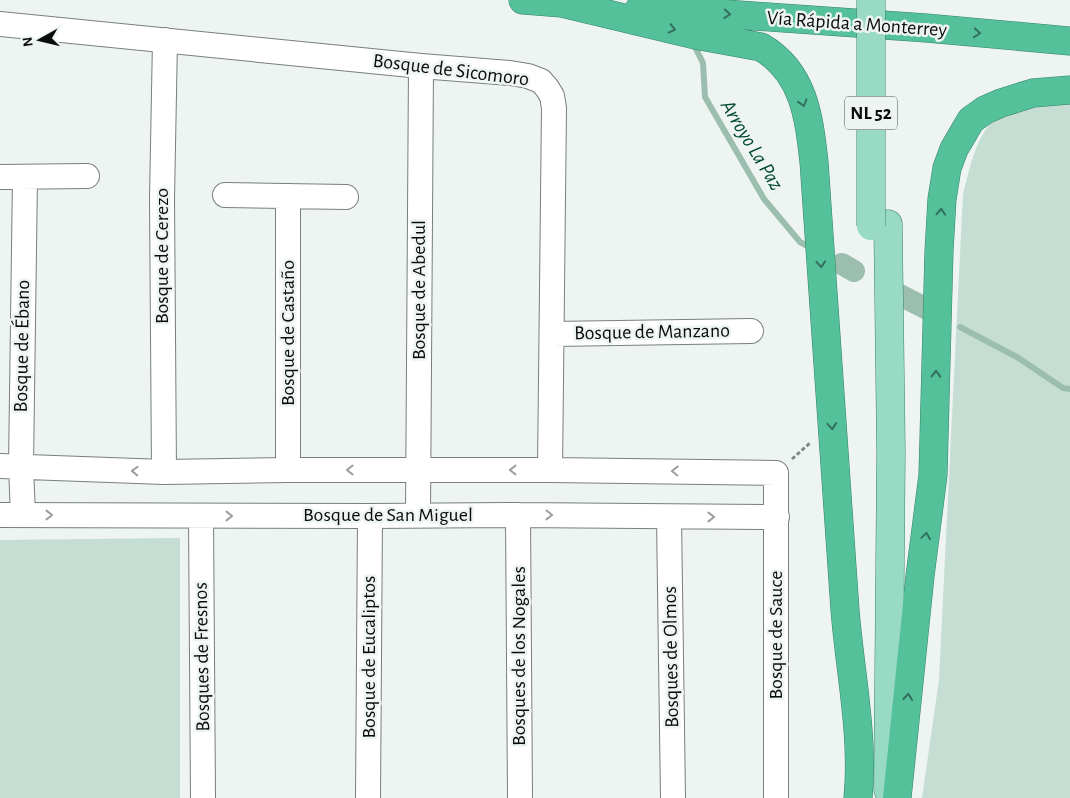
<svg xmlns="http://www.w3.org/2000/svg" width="1070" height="798" font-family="'Alegreya Sans',sans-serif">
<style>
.green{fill:#c5ddd2}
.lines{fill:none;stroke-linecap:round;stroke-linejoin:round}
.stream{stroke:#9cbeaf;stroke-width:6}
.canal{stroke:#9cbeaf;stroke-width:22}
.minor-casing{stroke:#787f7c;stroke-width:26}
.major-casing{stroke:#3a8269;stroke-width:29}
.highway-casing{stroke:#3a8269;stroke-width:29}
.path{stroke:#838886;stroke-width:3;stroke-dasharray:4 2.5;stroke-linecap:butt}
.minor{stroke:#fff;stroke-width:24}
.major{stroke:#98dac3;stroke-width:28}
.highway{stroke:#54c19b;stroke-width:28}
.major-bridge-casing{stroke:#3a8269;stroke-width:29;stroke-linecap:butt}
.major-bridge{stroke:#98dac3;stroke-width:28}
.oneway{stroke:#33705b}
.oneway2{stroke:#9d9e9e}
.labels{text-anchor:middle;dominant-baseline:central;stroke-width:5;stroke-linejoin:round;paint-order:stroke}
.shield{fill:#edf4f1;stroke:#4e5251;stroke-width:1}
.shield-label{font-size:19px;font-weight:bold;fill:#0a0d0c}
.street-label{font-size:20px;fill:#0a0d0c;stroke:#edf4f1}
.water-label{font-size:21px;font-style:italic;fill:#004834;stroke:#edf4f1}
</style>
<rect width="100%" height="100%" fill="#edf4f1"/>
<!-- green -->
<path class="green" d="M1070 101V798H922L939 680 963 194C971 165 978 119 1012 110 1030 105 1051 104 1070 101Z
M180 538V798H0V540Z"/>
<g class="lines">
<!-- stream -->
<path class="stream" d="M693 43 703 63 705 97 764 199 800 242 813 249
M960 327 1017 357 1063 388 1070 389"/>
<!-- canal -->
<path class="canal" d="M842 264 854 271
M890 290 933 312"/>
<!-- minor casing -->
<g class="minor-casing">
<path id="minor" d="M0 24 421 66 510 73 528 76 541 81 547 88 552 96 554 108 550 470
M0 177 87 176
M225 195 346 197
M288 196V470
M552 334 751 331
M0 466 164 472 288 470H550L776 473V798
M164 472 162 198 165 40
M0 515 370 516 518 515 777 517
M23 515 21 467 25 177
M418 515 421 66
M518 515 520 798
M201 516 203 798
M669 517 673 798
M368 798 370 516"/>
</g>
<!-- major casing -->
<g class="major-casing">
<path id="major" d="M888 224 891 451 888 790"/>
</g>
<!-- highway casing -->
<g class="highway-casing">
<path id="highway" d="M523 0 575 4
M557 2 695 35 761 47C804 72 809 117 814 162 824 311 835 461 845 610 850 672 864 736 858 798
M640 8 926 28 1070 41
M897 798 920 576 933 475 939 251 942 199 947 168 954 149 971 120 985 110 1001 103 1033 93 1070 90"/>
</g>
<!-- path -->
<path class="path" d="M792 459 810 443"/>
<!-- minor -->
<use href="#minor" class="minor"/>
<!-- major -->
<use href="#major" class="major"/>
<!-- highway -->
<use href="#highway" class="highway"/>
<!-- major-bridge casing -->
<g class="major-bridge-casing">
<path id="major-bridge" d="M871 0V226"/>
</g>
<!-- major-bridge -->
<use href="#major-bridge" class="major-bridge"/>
</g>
<!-- one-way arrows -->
<defs><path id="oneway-chevron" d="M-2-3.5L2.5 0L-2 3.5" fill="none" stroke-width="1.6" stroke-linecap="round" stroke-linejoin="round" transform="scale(1.25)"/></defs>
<g class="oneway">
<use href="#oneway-chevron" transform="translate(727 14) rotate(4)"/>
<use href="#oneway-chevron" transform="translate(672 29) rotate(13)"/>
<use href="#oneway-chevron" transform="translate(977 33) rotate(5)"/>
<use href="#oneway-chevron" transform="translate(803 103) rotate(73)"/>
<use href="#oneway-chevron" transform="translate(941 212) rotate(-87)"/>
<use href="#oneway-chevron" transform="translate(821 264) rotate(86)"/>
<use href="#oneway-chevron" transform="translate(936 374) rotate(-89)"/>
<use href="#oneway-chevron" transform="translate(832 426) rotate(85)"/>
<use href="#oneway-chevron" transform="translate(926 536) rotate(-82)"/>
<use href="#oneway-chevron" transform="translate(908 697) rotate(-84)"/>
</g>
<g class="oneway2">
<use href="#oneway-chevron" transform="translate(350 470) rotate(-180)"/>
<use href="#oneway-chevron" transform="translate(513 470) rotate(180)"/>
<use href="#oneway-chevron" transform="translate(135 471) rotate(-178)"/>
<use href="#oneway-chevron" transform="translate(675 471) rotate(-179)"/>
<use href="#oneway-chevron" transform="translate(49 515)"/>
<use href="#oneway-chevron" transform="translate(549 515) rotate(1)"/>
<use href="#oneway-chevron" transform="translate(229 516)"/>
<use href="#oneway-chevron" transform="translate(711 517)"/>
</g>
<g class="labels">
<!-- shield labels -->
<rect class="shield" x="845" y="96.5" width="52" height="33" rx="4"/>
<g class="shield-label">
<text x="871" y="113">NL 52</text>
</g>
<!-- street labels -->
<g class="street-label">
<text transform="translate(857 24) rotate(4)">Vía Rápida a Monterrey</text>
<text transform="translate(451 70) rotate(7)">Bosque de Sicomoro</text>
<text transform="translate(162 256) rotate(-90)">Bosque de Cerezo</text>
<text transform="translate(419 290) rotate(-90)">Bosque de Abedul</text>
<text transform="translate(652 332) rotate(-1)">Bosque de Manzano</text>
<text transform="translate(288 333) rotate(-90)">Bosque de Castaño</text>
<text transform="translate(22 346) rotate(-89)">Bosque de Ébano</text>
<text x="388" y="515">Bosque de San Miguel</text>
<text transform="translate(776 635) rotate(-90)">Bosque de Sauce</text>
<text transform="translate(519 656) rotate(-90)">Bosques de los Nogales</text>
<text transform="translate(202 657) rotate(-91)">Bosques de Fresnos</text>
<text transform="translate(369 657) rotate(-90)">Bosque de Eucaliptos</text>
<text transform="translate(671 657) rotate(-91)">Bosques de Olmos</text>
</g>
<!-- water labels -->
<g class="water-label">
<text transform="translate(752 145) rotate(59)">Arroyo La Paz</text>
</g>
</g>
<!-- north arrow -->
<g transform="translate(40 40) rotate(262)" stroke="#edf4f1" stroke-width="4" paint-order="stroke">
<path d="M0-4L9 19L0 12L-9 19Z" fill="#0a0d0c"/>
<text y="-8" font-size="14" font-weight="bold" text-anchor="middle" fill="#0a0d0c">N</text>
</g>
</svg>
